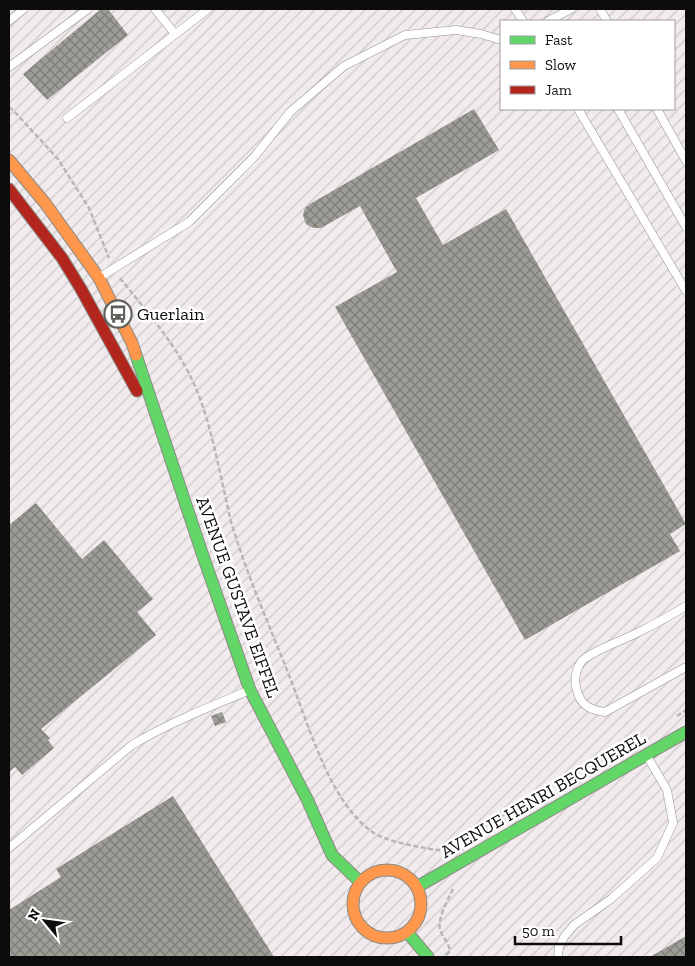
<svg xmlns="http://www.w3.org/2000/svg" width="695" height="966" font-family="'Zilla Slab',serif">
<style>
.industrial{fill:url(#industrial-furrows);fill-rule:evenodd}
.building{fill:url(#building-cross-hatch)}
.lines{fill:none;stroke-linecap:round;stroke-linejoin:round}
.lane-casing{stroke:#93938f;stroke-width:9}
.fast-casing{stroke:#8a8a85;stroke-width:13}
.slow-casing{stroke:#8a8a85;stroke-width:13}
.jam-casing{stroke:#8a8a85;stroke-width:13}
.path{stroke:#b7b7b5;stroke-width:2.5;stroke-dasharray:5 2.5;stroke-linecap:butt}
.lane{stroke:#fefefd;stroke-width:8}
.fast{stroke:#63d668;stroke-width:11}
.slow{stroke:#ff974d;stroke-width:11}
.jam{stroke:#b3261e;stroke-width:11}
.labels{text-anchor:middle;dominant-baseline:central;stroke-width:5;stroke-linejoin:round;paint-order:stroke}
.poi-label{font-size:18px;fill:#0c0c0c;stroke:#fff;text-anchor:start}
.street-label{font-size:18px;fill:#0c0c0c;stroke:#fff}
</style>
<defs>
<pattern id="industrial-furrows" width="10" height="10" patternUnits="userSpaceOnUse" patternTransform="scale(1.25)"><rect width="10" height="10" fill="#f2ebed"/><path d="M-1 1l2-2M0 10L10 0M9 11l2-2" fill="none" stroke="#cec8ca"/></pattern>
<pattern id="building-cross-hatch" width="8" height="8" patternUnits="userSpaceOnUse" patternTransform="scale(1.25)"><rect width="8" height="8" fill="#9d9c96"/><path d="M0 0l8 8M0 8l8-8" fill="none" stroke="#7e7e79"/></pattern>
</defs>
<rect width="100%" height="100%" fill="#fafaf0"/>
<!-- industrial -->
<path class="industrial" d="M9 9H686V957H9ZM501 21H674V109H501Z"/>
<!-- building -->
<path class="building" d="M101 9H108L128 35 47 100 23 74Z
M474 109 499 150 416 198 443 245 506 209 686 524 670 534 680 551 525 640 335 307 397 272 360 206 321 228H314L307 225 305 222 303 215 305 208 310 204Z
M36 503 82 559 104 540 153 599 137 612 156 635 41 729 50 738 48 740 54 748 22 775 15 767 9 772V525Z
M222 712 226 722 215 726 211 716Z
M173 796 274 957H9V910L61 877 56 869Z
M686 936V957H650Z"/>
<g class="lines">
<!-- lane casing -->
<g class="lane-casing">
<path id="lane" d="M155 9 175 34
M515 9 523 21
M600 9 607 21
M9 21 24 9
M548 21 571 9
M9 67 88 9
M578 109 686 291
M618 109 686 227
M657 109 686 161
M67 118 208 9
M100 277 189 222 255 156 290 112 344 66 405 35 456 30 481 34 501 40
M686 606C671 615 655 624 639 632 626 639 589 652 581 662 575 671 574 681 577 691 581 706 591 710 605 712L686 667
M9 848 132 745C169 723 209 707 248 691
M558 957 559 947 564 937 574 925 611 899 657 858 673 823 667 790 647 756"/>
</g>
<!-- fast casing -->
<g class="fast-casing">
<path id="fast" d="M136 355 202 553 250 690 307 799 332 855 360 882
M417 887 686 732
M407 932 428 957"/>
</g>
<!-- slow casing -->
<g class="slow-casing">
<path id="slow" d="M9 160 45 203 99 278 132 343 136 355
M353 904a34 34 0 1 1 68 0a34 34 0 1 1-68 0Z"/>
</g>
<!-- jam casing -->
<g class="jam-casing">
<path id="jam" d="M9 189 62 258 81 289 137 391"/>
</g>
<!-- path -->
<path class="path" d="M9 107 14 111 58 159 89 208 109 258
M120 278C152 318 185 354 202 404 212 433 218 464 225 495 228 506 229 517 233 528 249 581 272 631 292 683 310 729 330 801 371 831 385 842 417 846 435 850H441L553 787
M677 716 686 710
M446 955 450 951C449 943 442 937 440 929 437 919 449 897 454 887"/>
<!-- lane -->
<use href="#lane" class="lane"/>
<!-- fast -->
<use href="#fast" class="fast"/>
<!-- slow -->
<use href="#slow" class="slow"/>
<!-- jam -->
<use href="#jam" class="jam"/>
</g>
<!-- icons -->
<defs>
<g id="bus-ring" transform="scale(1.4375)"><circle r="9.5" fill="#fff" stroke="#5f5f5c" stroke-width="1.5"/><path d="M-5-6H5V4H4V6H2V4H-2V6H-4V4H-5ZM-3.5-4V0h7V-4ZM-3.5 1.2v1.5H-2V1.2ZM2 1.2v1.5H3.5V1.2Z" fill="#5f5f5c"/></g>
</defs>
<g fill-rule="evenodd">
<use href="#bus-ring" x="118" y="314"/>
</g>
<g class="labels">
<!-- poi labels -->
<g class="poi-label">
<text x="137" y="314">Guerlain</text>
</g>
<!-- street labels -->
<g class="street-label">
<text transform="translate(238 597) rotate(70)">AVENUE GUSTAVE EIFFEL</text>
<text transform="translate(543 795) rotate(-30)">AVENUE HENRI BECQUEREL</text>
</g>
</g>
<!-- border -->
<rect width="695" height="966" fill="none" stroke="#0c0c0c" stroke-width="20"/>
<!-- legend -->
<rect x="500" y="20" width="175" height="90" fill="#ffffff" stroke="#9e9e9e"/>
<rect x="510" y="36" width="25" height="8" fill="#63d668" stroke="#9e9e9e"/>
<text x="545" y="45" font-size="15" fill="#0c0c0c">Fast</text>
<rect x="510" y="61" width="25" height="8" fill="#ff974d" stroke="#9e9e9e"/>
<text x="545" y="70" font-size="15" fill="#0c0c0c">Slow</text>
<rect x="510" y="86" width="25" height="8" fill="#b3261e" stroke="#9e9e9e"/>
<text x="545" y="95" font-size="15" fill="#0c0c0c">Jam</text>
<!-- north arrow -->
<g transform="translate(45 921) rotate(299)" stroke="#ffffff" stroke-width="4" paint-order="stroke">
<path d="M0-4L9 19L0 12L-9 19Z" fill="#0c0c0c"/>
<text y="-8" font-size="14" font-weight="bold" text-anchor="middle" fill="#0c0c0c">N</text>
</g>
<!-- scale -->
<path d="M515 936v8h106v-8" fill="none" stroke="#0c0c0c" stroke-width="2.5"/>
<text x="522" y="936" font-size="15" fill="#0c0c0c" stroke="#ffffff" stroke-width="4" paint-order="stroke">50 m</text>
</svg>
